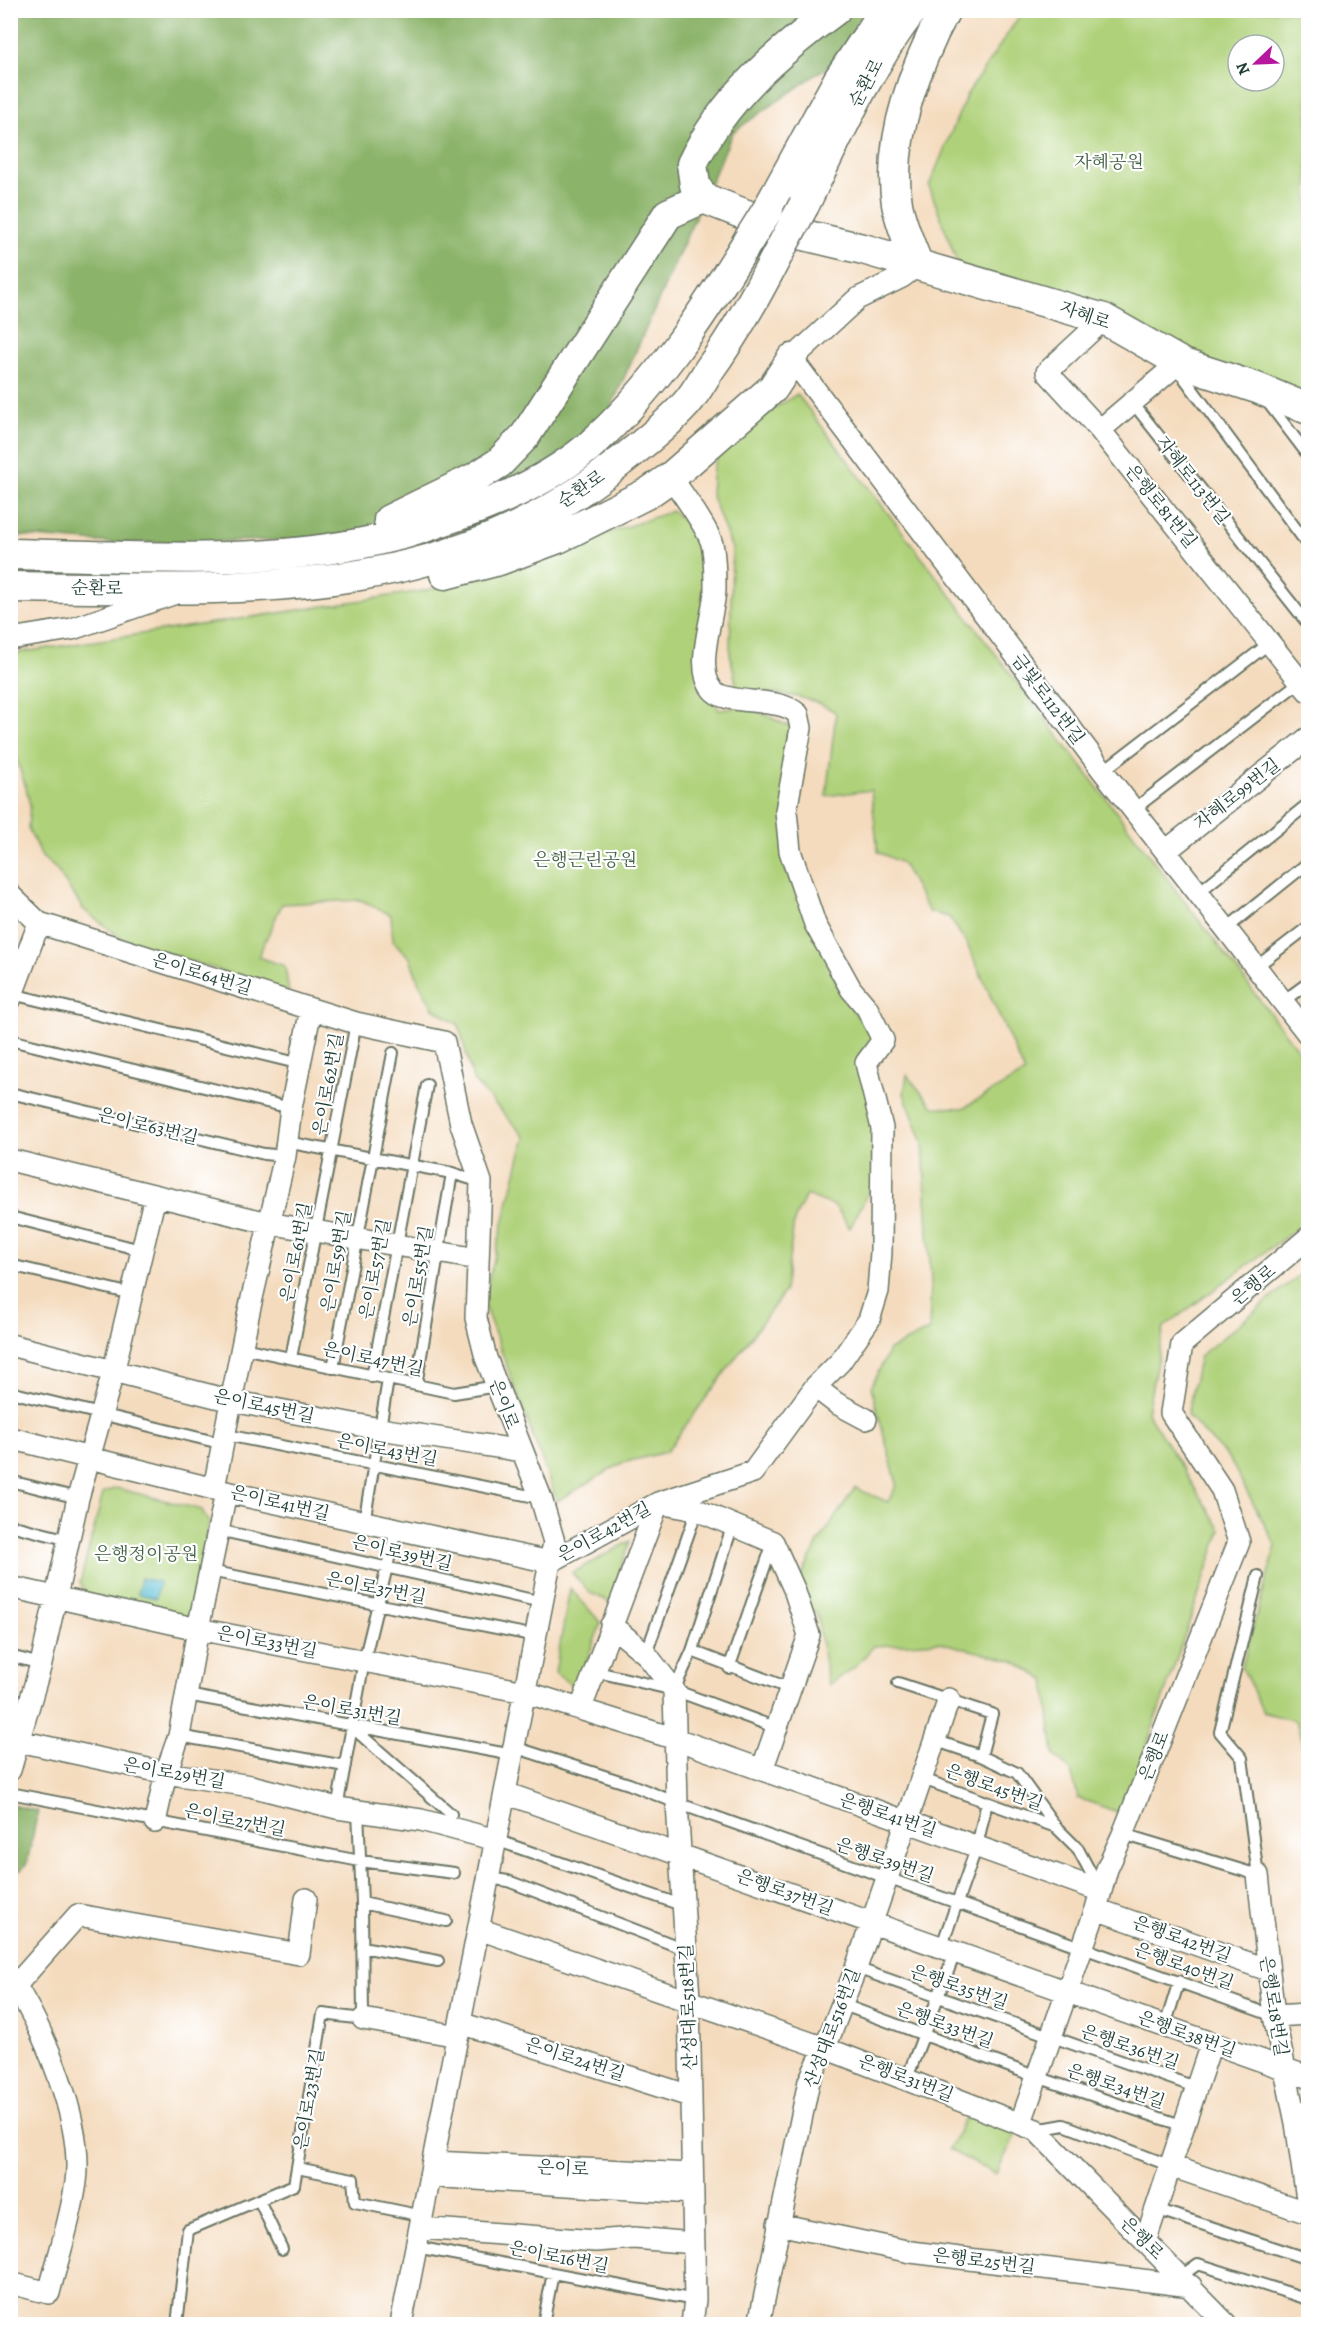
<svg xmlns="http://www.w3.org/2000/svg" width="1319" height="2335" font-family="Alegreya,'Noto Serif KR',serif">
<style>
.green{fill:#afd179;stroke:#678756;stroke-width:1.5;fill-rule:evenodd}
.forest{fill:#8bb369;stroke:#55784e;stroke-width:1.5}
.water{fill:#55bdd2;stroke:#3a7d83;stroke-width:1.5}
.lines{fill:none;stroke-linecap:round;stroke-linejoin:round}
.lane-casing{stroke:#6a7464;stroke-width:14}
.street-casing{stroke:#6a7464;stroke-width:24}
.secondary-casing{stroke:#6a7464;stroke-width:33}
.lane{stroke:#fff;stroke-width:10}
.street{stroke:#fff;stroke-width:21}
.secondary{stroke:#fff;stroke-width:30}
.secondary-bridge-casing{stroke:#6a7464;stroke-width:33;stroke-linecap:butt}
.secondary-bridge{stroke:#fff;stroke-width:30}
.labels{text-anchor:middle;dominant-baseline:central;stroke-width:4.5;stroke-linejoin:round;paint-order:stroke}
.street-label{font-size:18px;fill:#1f3d34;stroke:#fff}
.park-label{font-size:18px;fill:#436245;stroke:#fff}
</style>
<rect width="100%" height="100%" fill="#fff"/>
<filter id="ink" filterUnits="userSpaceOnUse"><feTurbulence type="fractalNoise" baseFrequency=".0167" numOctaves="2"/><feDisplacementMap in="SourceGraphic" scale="12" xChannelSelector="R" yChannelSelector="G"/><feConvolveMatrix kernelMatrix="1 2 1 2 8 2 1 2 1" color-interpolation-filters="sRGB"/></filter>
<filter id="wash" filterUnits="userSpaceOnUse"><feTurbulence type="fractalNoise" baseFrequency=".008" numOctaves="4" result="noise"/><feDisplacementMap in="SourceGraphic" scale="24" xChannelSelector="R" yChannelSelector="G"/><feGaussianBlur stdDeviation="1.35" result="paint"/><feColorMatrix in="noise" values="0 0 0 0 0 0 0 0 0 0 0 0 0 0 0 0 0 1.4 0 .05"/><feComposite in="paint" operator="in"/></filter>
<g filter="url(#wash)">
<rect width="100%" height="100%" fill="#f4dbbe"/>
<!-- green -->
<path class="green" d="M1023 11H1308V409L963 278 929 186 967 94ZM1238 45H1274V81H1238Z
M797 394 1308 1063V1220L1164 1327 1147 1412 1221 1530 1123 1814 1078 1798 1071 1771 1054 1755 1045 1680 1014 1661 939 1642 874 1646 854 1668 828 1685 817 1613 789 1601 818 1543 855 1488 888 1502 897 1484 871 1387 889 1350 929 1330 931 1283 923 1143 904 1094 907 1075 933 1107 963 1108 1025 1073 967 944 949 917 929 912 902 863 878 852 871 790 826 796 836 713C808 692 770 695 737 688L730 654 732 549 711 494 713 468 724 441Z
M672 511 707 540 706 687 719 710 747 706 799 731 785 869 817 924 839 991 884 1052 869 1067 890 1150 850 1228 835 1206 806 1195 794 1221 785 1291 666 1452 622 1463 557 1501 483 1302 525 1137 473 1080 459 1025 433 1008 419 983 410 958 393 941 391 915 361 900 282 904 258 957 285 966 289 993 121 938 84 910 56 869 42 857 28 828 30 805 26 788 11 742 10 654 423 591 478 578Z
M1308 1268V1764L1296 1721 1263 1712 1242 1667 1276 1546 1230 1460 1187 1415 1200 1356Z
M116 1488 202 1510 209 1523 192 1624 89 1598 80 1583 103 1493Z
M630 1541 610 1602 590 1593 572 1573Z
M570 1588 601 1623 576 1688 555 1673Z
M970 2108 1017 2132 996 2174 949 2150Z"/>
<!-- forest -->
<path class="forest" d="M10 11H908L733 132 608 414 523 490 415 538 113 543 11 535Z
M11 1805 38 1811 27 1863 20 1871 11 1869Z"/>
<!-- water -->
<path class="water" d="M141 1578 159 1582 156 1598 138 1594Z"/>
</g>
<g filter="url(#ink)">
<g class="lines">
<!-- lane casing -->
<g class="lane-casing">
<path id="lane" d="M1179 371 1308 545
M1266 400 1308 455
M1132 402 1308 624
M1103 771 1271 642
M1133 810 1301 681
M1199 892 1308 804
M1226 929 1308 863
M1256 967 1308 927
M12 994 301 1064
M1282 1002 1308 983
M10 1040 291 1108
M10 1093 264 1154 285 1156
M286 1142 452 1173 481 1182
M10 1217 141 1250
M10 1265 132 1294
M243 1348 454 1393 497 1386
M291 1358 356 1023
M333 1368 393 1053
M372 1377 427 1085
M416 1385 452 1173
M10 1392 224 1444
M226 1435 540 1498
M10 1481 78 1498
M364 1523 388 1380
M10 1525 69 1540
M218 1530 542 1602
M210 1571 536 1636
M692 1651 791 1689
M646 1654 697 1510
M10 1656 41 1664
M729 1668 773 1543
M593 1671 674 1690 777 1728
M898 1683 992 1714 981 1756
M674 1690 692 1651 733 1524
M187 1695 513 1755
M353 1728 451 1814 448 1827
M179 1736 345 1766
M934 1740 981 1756 1017 1773 1056 1827 1078 1849 1100 1890
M514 1747 629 1784 677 1803 1274 2016
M920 1778 1056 1827
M10 1793 360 1861 454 1873
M337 1808 364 1661 396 1530
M1123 1834 1258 1875 1242 1758 1220 1732 1258 1576
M496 1840 684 1906
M488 1878 508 1881 687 1950
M362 1903 446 1921
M362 1947 438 1961
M941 1948 977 1846 987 1802
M856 1968 1198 2088
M841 2004 1037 2077 1184 2126
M1165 2026 1179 1981
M907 2078 955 1953
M1036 2130 1064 2125 1171 2166
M297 2168 353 2179 355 2202 423 2216
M259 2200 282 2249
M1156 2209 1308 2259
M416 2247 695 2300
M1181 2276 1198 2264 1308 2299
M177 2324 188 2230 294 2185 323 2014 363 2019 362 1903 358 1811
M543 2324 553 2273"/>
</g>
<!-- street casing -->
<g class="street-casing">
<path id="street" d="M918 265 902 277 857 299 792 359 1103 771 1308 1034
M1104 319 1047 372 1100 430 1308 691
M1100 430 1175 366 1183 364
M10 639 72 629 173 594
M1166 851 1308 738
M10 895 39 923 10 1000
M39 923 311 1009 291 1108 285 1156 249 1311 214 1488
M311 1009 356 1023 444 1042 461 1124 481 1182 476 1318 486 1358 541 1498 554 1542 401 2324
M10 1160 268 1223 478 1259
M10 1345 232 1401 380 1429 522 1451
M815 1387 836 1403 866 1419
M10 1438 226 1492 550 1562
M550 1562 658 1503 753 1472 815 1387 840 1362 869 1320 878 1291 881 1252 882 1128 866 1063 883 1040 867 1008 851 989 815 924 790 851 786 811 801 728 798 714C778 695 725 707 712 689 694 667 714 616 715 590 715 576 715 557 712 544 708 528 681 492 671 477
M10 1587 198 1629 525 1692 676 1739 1101 1891
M611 1625 646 1654 674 1690 677 1803 689 1999 695 2300 692 2324
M581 1708 658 1503 697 1510 773 1542 794 1589 809 1635 762 1770
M10 1739 166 1773 251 1786 337 1808 421 1820 496 1840
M10 1770 41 1664 78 1498 114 1369 155 1196
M505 1793 1308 2077
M155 1822 166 1773 179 1736 198 1629 226 1492
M1258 1875 1274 2016 1296 2123 1308 2206
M1096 1909 1268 1970
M479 1929 825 2048 1036 2130 1226 2324
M10 1977C43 2027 84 2122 76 2182 71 2219 58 2257 49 2293L10 2283
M16 1985 78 1915 299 1954 306 1899
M1274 2016 1308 2014
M363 2019 458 2036
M460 2023 690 2096
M1021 2122 1096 1909 1107 1869 1123 1834 1239 1542 1222 1490 1171 1413 1182 1344 1308 1238
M433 2162 692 2174
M1171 2166 1308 2213
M430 2176 692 2193
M778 2224 911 2252 1191 2286
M420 2228 596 2241 634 2238 694 2243
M1145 2242 1211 2044
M759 2324 809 2081 825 2048 856 1968 949 1699"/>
</g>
<!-- secondary casing -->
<g class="secondary-casing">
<path id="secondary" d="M835 10C777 53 724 98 692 164L695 185 703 198 787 231 863 249 1104 319 1183 364 1257 388 1308 409
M804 205C837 138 866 70 912 10
M768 209 839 79 885 10
M918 265C910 245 901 225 897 204 887 138 915 67 945 10
M389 520 475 478 499 463 525 436 668 214 703 198
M10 554C139 556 268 568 394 536 413 532 432 524 450 518 499 502 547 481 587 448 653 391 703 314 748 241
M445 574 499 560 558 538 648 493 671 477 773 388 792 359
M10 587C228 589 441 607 621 461 643 444 667 425 686 404 695 394 702 381 709 370 737 331 759 290 781 248"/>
</g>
<!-- lane -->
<use href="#lane" class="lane"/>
<!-- street -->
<use href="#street" class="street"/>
<!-- secondary -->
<use href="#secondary" class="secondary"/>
<!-- secondary-bridge casing -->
<g class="secondary-bridge-casing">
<path id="secondary-bridge" d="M748 241 768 209
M781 248 804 205"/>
</g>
<!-- secondary-bridge -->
<use href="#secondary-bridge" class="secondary-bridge"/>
</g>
</g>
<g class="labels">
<!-- street labels -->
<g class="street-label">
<text transform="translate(866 83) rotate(-62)">순환로</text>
<text transform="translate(1085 315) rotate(19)">자혜로</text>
<text transform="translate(1193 480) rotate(52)">자혜로113번길</text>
<text transform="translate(581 489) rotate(-34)">순환로</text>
<text transform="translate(1161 506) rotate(51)">은행로81번길</text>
<text transform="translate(97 588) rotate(1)">순환로</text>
<text transform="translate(1048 699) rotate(53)">금빛로112번길</text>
<text transform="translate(1237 794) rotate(-38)">자혜로99번길</text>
<text transform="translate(202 974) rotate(17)">은이로64번길</text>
<text transform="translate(328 1084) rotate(-80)">은이로62번길</text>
<text transform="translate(148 1126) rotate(14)">은이로63번길</text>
<text transform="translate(296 1252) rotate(-79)">은이로61번길</text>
<text transform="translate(336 1261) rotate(-80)">은이로59번길</text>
<text transform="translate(375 1269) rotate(-79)">은이로57번길</text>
<text transform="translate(418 1276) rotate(-80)">은이로55번길</text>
<text transform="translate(1253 1285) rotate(-40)">은행로</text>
<text transform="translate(373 1359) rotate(12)">은이로47번길</text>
<text transform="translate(504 1404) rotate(69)">은이로</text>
<text transform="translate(264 1406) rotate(12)">은이로45번길</text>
<text transform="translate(387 1450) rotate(11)">은이로43번길</text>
<text transform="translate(280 1503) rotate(13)">은이로41번길</text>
<text transform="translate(604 1532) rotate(-29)">은이로42번길</text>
<text transform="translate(402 1553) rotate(13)">은이로39번길</text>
<text transform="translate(376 1588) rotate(11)">은이로37번길</text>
<text transform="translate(267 1642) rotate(11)">은이로33번길</text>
<text transform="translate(352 1710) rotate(10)">은이로31번길</text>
<text transform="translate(1154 1756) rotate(-68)">은행로</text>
<text transform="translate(174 1773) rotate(10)">은이로29번길</text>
<text transform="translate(994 1787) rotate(20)">은행로45번길</text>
<text transform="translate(888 1815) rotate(19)">은행로41번길</text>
<text transform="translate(235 1820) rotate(11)">은이로27번길</text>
<text transform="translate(885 1860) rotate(19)">은행로39번길</text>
<text transform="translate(785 1892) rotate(20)">은행로37번길</text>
<text transform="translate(1182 1939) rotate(20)">은행로42번길</text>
<text transform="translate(1184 1966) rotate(20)">은행로40번길</text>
<text transform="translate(959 1987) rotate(19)">은행로35번길</text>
<text transform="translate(1274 2006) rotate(81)">은행로18번길</text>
<text transform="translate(688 2007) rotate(-92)">산성대로518번길</text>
<text transform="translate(945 2025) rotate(20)">은행로33번길</text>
<text transform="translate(832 2028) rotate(-69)">산성대로516번길</text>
<text transform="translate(1187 2034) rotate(20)">은행로38번길</text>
<text transform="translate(1130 2047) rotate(19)">은행로36번길</text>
<text transform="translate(575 2059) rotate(18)">은이로24번길</text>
<text transform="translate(906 2078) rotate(21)">은행로31번길</text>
<text transform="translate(1116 2086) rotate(19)">은행로34번길</text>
<text transform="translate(309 2099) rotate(-80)">은이로23번길</text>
<text transform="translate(563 2168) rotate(3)">은이로</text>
<text transform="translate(1142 2238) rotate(45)">은행로</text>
<text transform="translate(559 2257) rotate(11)">은이로16번길</text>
<text transform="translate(984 2261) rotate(7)">은행로25번길</text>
</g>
<!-- park labels -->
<g class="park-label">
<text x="1109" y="162">자혜공원</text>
<text x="585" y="860">은행근린공원</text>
<text x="146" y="1554">은행정이공원</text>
</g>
</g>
<!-- margin -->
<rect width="1319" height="2335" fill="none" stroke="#fff" stroke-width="36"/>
<!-- north arrow -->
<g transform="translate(1256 63) rotate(247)"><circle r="28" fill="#ffffff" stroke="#a5b1ae" stroke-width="1.5"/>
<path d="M0-4.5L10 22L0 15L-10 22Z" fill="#b5179e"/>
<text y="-9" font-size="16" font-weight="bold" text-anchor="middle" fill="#1f3d34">N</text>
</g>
</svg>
